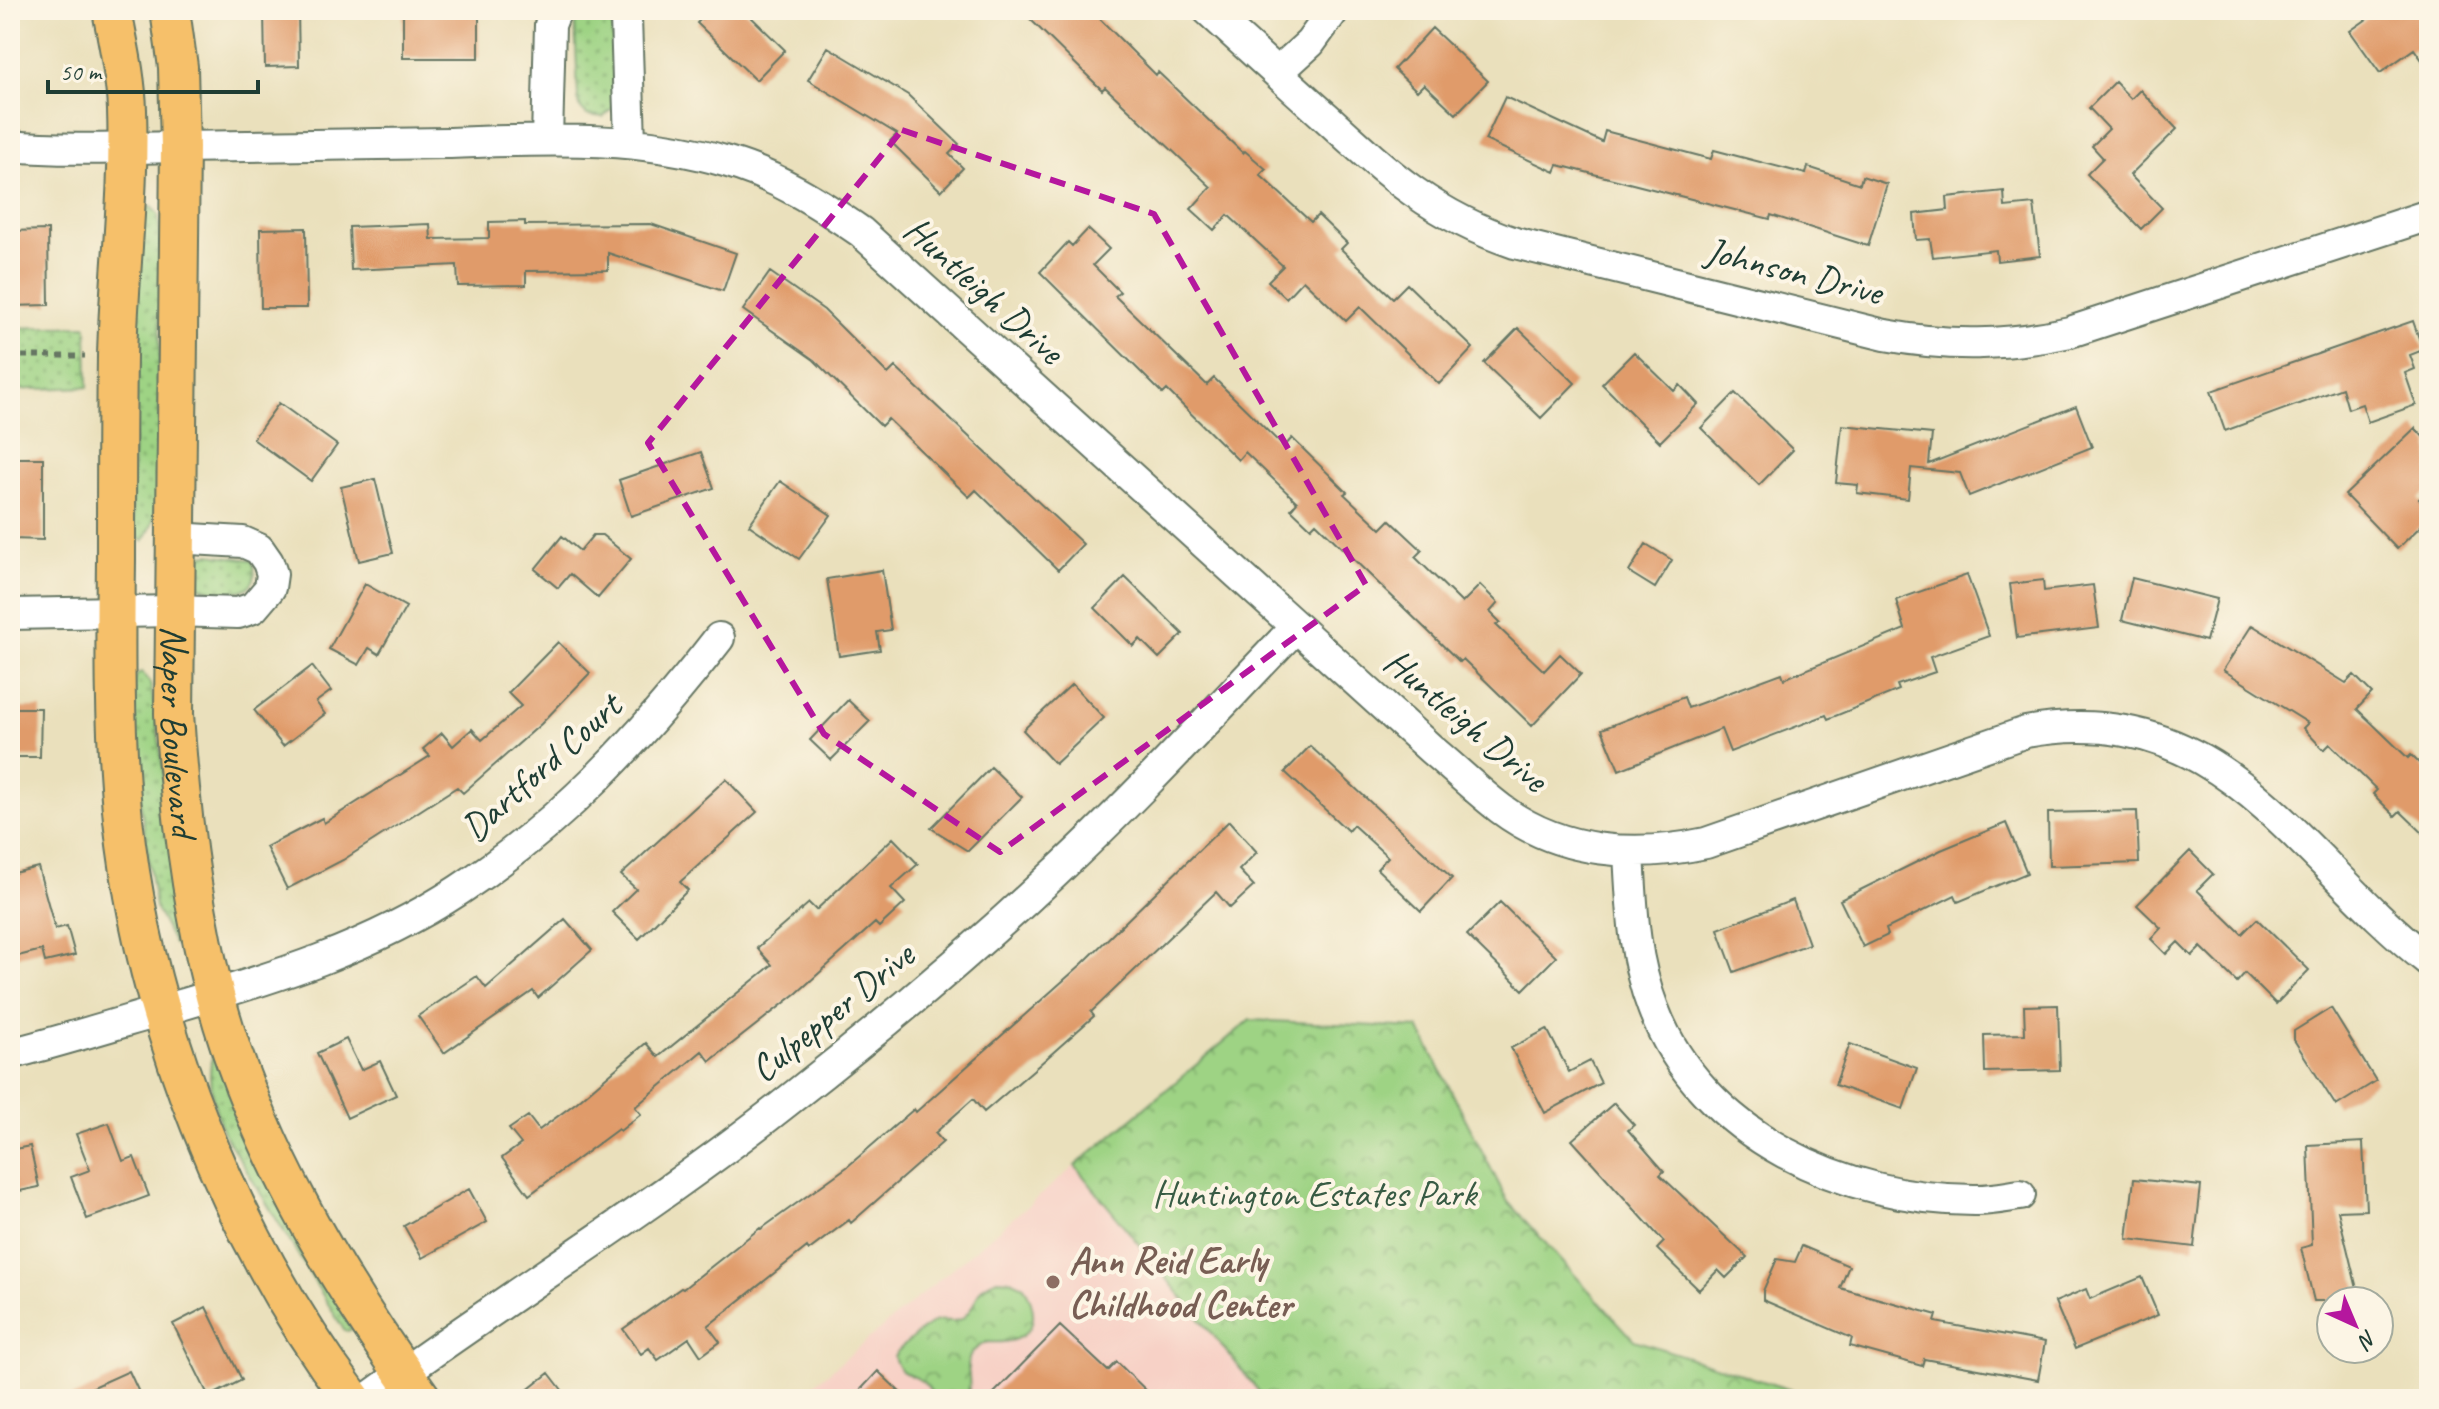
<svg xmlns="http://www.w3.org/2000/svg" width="2439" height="1409" font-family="Caveat,sans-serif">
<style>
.built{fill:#f7d1c6}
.grass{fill:url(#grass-dots);stroke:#5e885c;stroke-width:2}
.park{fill:url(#park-crowns);stroke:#5e885c;stroke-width:2}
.building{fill:#e09b6b}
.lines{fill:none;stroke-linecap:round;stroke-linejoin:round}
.minor-casing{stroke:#667664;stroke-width:34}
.major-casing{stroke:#667664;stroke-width:42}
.path{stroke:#667664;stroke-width:5;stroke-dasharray:6 6;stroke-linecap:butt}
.minor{stroke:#fff;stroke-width:30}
.major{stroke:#f6c06b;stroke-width:38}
.marked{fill:none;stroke:#b5179e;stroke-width:6;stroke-dasharray:16 10;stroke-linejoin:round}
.education-dot{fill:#8d6e63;stroke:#fcf5e5;stroke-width:3}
.labels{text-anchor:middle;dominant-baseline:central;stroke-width:8;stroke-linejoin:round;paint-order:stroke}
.street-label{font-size:38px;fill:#1f3d34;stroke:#fcf5e5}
.park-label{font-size:38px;fill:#385b44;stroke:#fcf5e5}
.education-label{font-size:38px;font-weight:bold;fill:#785e54;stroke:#fcf5e5;text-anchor:start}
</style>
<defs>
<pattern id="grass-dots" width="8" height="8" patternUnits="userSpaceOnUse" patternTransform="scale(2)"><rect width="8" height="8" fill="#9ed384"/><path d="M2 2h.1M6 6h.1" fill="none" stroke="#80ac6d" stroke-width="1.8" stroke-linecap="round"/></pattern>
<pattern id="park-crowns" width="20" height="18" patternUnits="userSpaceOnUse" patternTransform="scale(2)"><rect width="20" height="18" fill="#9ed384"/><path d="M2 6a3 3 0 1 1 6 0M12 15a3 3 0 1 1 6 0" fill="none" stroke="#80ac6d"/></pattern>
</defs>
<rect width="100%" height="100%" fill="#fcf5e5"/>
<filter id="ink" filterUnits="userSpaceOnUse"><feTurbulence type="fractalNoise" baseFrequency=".0125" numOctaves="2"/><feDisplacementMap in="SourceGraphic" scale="16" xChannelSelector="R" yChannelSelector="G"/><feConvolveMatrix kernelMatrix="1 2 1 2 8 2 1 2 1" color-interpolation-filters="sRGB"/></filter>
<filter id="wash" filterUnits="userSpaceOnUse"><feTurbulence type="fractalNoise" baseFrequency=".006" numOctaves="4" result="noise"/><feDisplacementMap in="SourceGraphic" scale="32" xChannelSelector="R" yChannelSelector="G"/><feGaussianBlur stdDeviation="1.8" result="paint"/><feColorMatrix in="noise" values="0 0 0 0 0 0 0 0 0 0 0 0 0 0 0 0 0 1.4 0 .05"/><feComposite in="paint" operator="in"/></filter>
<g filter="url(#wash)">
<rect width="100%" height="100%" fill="#eae0bc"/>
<!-- built -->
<path class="built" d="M1075 1166 1265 1399H797Z"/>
<!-- grass -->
<path class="grass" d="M578 10H608L612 18 615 94 613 108 603 117 587 115 581 109 578 99 575 18Z
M150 206 158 214 160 235 159 487C156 505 155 526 143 541L135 533 132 511 137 251 144 213Z
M87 326 88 387 10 390V328Z
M210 554 252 560C266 600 219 595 195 585L193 580V561L200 555Z
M142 672 150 683 156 716 184 940 181 945 174 944 155 907 136 769 134 685 137 674Z
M212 1057 216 1059 352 1329 348 1331 344 1330 222 1130C215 1107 206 1082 212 1057Z"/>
<!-- park -->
<path class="park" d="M1250 1020 1419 1028 1508 1202 1634 1340 1819 1399H1265L1075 1166Z
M998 1279 1011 1280 1024 1286C1045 1324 1028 1345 987 1342 952 1358 979 1377 965 1399H935C932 1393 929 1386 923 1382 908 1370 900 1379 894 1356 899 1348 929 1323 937 1321 947 1319 958 1325 966 1315 981 1299 972 1288 998 1279Z"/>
<g id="blocks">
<!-- building -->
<path class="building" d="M264 10H298L299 66 265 67Z
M403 10H479V58H403Z
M710 10H744L785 50 756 80 697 23Z
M1021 10H1091L1156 75 1158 72 1243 153 1245 151 1266 169 1260 175 1311 222 1318 215 1347 243 1341 249 1393 298 1407 284 1473 348 1439 384 1360 307 1346 321 1303 280 1286 298 1268 281 1283 266 1228 215 1214 230 1191 209 1211 187 1105 87 1102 90Z
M2380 10H2429V70L2414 49 2380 73 2350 31Z
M1432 28 1488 81 1456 114 1424 84 1417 91 1394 69Z
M828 47 908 95 959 144 949 154 963 168 941 191 890 141 897 134 808 80Z
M2115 82 2131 99 2140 90 2177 129 2130 175 2162 208 2141 229 2087 174 2103 158 2092 146 2109 129 2089 108Z
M1505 97 1602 142 1605 131 1711 159 1714 150 1806 174 1808 167 1860 184 1862 176 1887 184 1868 246 1771 215 1770 219 1558 165 1555 172 1485 140Z
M2004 191 2005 207 2034 204 2040 256 1997 261 1996 250 1933 257 1930 239 1916 240 1914 214 1948 210 1947 197Z
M525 221V225L651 224 736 253 723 291 608 253V270L526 271V285L458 286 457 265 351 270 349 227 430 224 431 239 489 238V222Z
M306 228 307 308H261L260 229Z
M1088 229 1109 249 1093 265 1120 292 1115 296 1207 385 1214 378 1284 447 1292 438 1347 492 1344 494 1381 529 1390 520 1422 550 1415 557 1462 603 1480 585 1498 603 1490 612 1500 622 1496 625 1544 671 1560 654 1581 674 1532 726 1463 659 1460 662 1316 523 1311 528 1291 509 1297 502 1245 452 1238 460 1167 390 1163 394 1040 272 1068 242 1072 246Z
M48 230 49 305 10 306V231Z
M770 272 824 310 888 374 895 367 1083 544 1058 570 976 490 969 497 888 419 881 426 814 360 743 310Z
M2413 321 2423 350 2410 355 2415 369 2405 373 2416 405 2368 422 2362 404 2348 409 2342 388 2225 431 2211 391Z
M1518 328 1575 383 1541 418 1484 363Z
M1634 352 1674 391 1680 385 1698 404 1660 442 1602 384Z
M1735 393 1793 450 1759 485 1701 428Z
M279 403 337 445 311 481 253 439Z
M2076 406 2092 447 1969 496 1960 473 1911 468 1908 499 1857 493 1858 485 1836 483 1842 425 1932 434 1929 464Z
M2415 428 2429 443V489L2419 499 2429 510V518L2397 549 2345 495Z
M701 452 714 488 631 516 619 480Z
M10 458H43V540L12 539Z
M375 479 393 553 359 561 341 487Z
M780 481 831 515 799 559 749 525Z
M593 535H602L631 559 598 598 570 574 558 588 535 569 562 536 580 551Z
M1646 544 1672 560 1655 588 1629 572Z
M882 570 891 630 877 632 880 650 839 656 827 579Z
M1967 575 1989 636 1930 657 1935 672 1897 685 1899 690 1828 719 1826 715 1730 752 1721 729 1619 770 1602 729 1684 697 1688 708 1782 673 1784 679 1905 629 1896 600Z
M1125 577 1183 634 1159 658 1140 639 1133 646 1095 608Z
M2132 578 2217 599 2206 641 2122 620Z
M2043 580 2044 591 2093 585 2099 628 2017 638 2010 584Z
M365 584 406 607 379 654 369 648 359 665 329 649Z
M2252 625 2346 683 2354 675 2372 693 2357 709 2408 758 2411 755 2429 773V839L2400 811 2395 816 2373 794 2377 790 2330 744 2324 750 2303 728 2308 723 2223 670Z
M558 642 590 673 541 724 463 793 457 787 343 860 287 889 266 847 322 818 324 823 430 756 423 749 442 733 453 746 472 729 482 740 521 706 508 693Z
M312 666 331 691 316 702 325 714 283 746 254 710Z
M1072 684 1104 718 1055 764 1023 730Z
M848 700 870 721 831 760 810 740Z
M10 708H41L40 757H10Z
M1310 746 1452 878 1421 911 1377 869 1388 857 1353 825 1348 831 1285 772Z
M991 767 1022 797 968 851 931 828Z
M726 779 757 812 680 882 688 890 639 939 612 912 636 889 621 875Z
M2137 811 2139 863 2049 866 2048 813Z
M1229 821 1257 852 1239 870 1254 886 1230 908 1216 892 1091 1012 1094 1016 1039 1065 984 1112 973 1099 935 1133 943 1142 851 1223 849 1220 809 1250 807 1247 708 1326 720 1342 701 1356 689 1338 658 1360 649 1348 641 1354 623 1329 681 1288 683 1289 760 1228 761 1229 847 1167 914 1109 916 1112 1083 963Z
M2006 823 2027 873 1958 902 1955 895 1886 929 1888 935 1863 947 1840 900 1941 850Z
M893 838 918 864 891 888 905 903 879 927 875 923 797 993 710 1061 702 1051 635 1107 641 1114 620 1131 618 1129 529 1195 502 1158 521 1144 509 1129 528 1116 539 1130 577 1102 646 1043 658 1057 772 965 757 948 809 903 816 910Z
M2190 851 2213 874 2197 890 2242 934 2257 919 2309 970 2276 1004 2245 973 2237 982 2201 947 2192 956 2178 942 2166 954 2151 939 2161 928 2137 905Z
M38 867 55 929 67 926 75 955 45 962 42 950 14 957 10 942V874Z
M1793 900 1809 944 1734 972 1718 929Z
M1500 902 1556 957 1523 990 1467 935Z
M565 919 592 950 538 998 533 991 444 1053 418 1016 477 976 486 988Z
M2058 1005 2060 1070 1985 1072 1984 1035 2025 1034 2024 1006Z
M2331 1008 2376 1081 2336 1106 2294 1040V1031Z
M1547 1029 1569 1072 1590 1061 1601 1083 1545 1113 1511 1048Z
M346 1039 361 1070 380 1061 396 1095 347 1118 317 1053Z
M1850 1044 1917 1068 1903 1109 1835 1085Z
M1614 1103 1634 1125 1628 1130 1664 1171 1660 1175 1747 1257 1726 1278 1718 1270 1699 1290 1657 1249 1664 1242 1572 1140Z
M109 1123 123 1161 134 1157 149 1196 87 1219 71 1177 90 1170 76 1134Z
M2363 1142 2366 1210 2338 1211 2360 1301H2314L2301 1248 2312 1245 2308 1145Z
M30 1146 39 1187 10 1193V1150Z
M2134 1179 2201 1186 2194 1247 2127 1239Z
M469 1189 487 1222 422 1258 404 1226Z
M1802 1246 1849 1266 1840 1288 1937 1315 1935 1322 2045 1342 2038 1380 1924 1359 1922 1366 1850 1346 1852 1338 1763 1300V1291L1777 1259 1795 1262Z
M2142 1277 2158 1315 2075 1349 2055 1302 2086 1289 2090 1299Z
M206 1307 242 1380 209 1397 173 1324Z
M1060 1326 1108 1371 1117 1362 1155 1399H988Z
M129 1371 142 1399H67Z
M878 1371 907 1399H852Z
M549 1373 569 1399H516Z"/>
</g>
</g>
<g filter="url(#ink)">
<use href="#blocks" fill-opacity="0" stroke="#667664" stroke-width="2"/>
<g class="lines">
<!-- minor casing -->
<g class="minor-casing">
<path id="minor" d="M622 10 626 18 630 142
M1208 10C1247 46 1287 82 1327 118 1389 175 1434 216 1515 243L1885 335C1950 347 2005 346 2070 332L2429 215
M1277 73 1310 43 1334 10
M547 139 550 25 556 10
M10 146C66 151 123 148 179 147 268 145 357 145 446 143 541 140 635 134 728 162 777 176 819 203 861 232L1432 750C1455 769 1477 791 1501 809 1561 854 1636 858 1706 843L2026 732C2224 697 2295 856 2429 961
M10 614 174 611 238 613 253 608 270 588 272 574 268 562 259 549 243 542 174 538
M1629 853C1632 906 1633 957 1653 1008 1701 1136 1847 1201 1977 1200 1991 1200 2006 1197 2020 1195
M10 1054C65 1040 119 1023 174 1007 273 978 371 948 459 890 563 822 643 736 719 638
M367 1399C506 1297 654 1207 789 1100 880 1029 969 954 1053 875 1138 796 1216 710 1296 627"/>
</g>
<!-- major casing -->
<g class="major-casing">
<g id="major">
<path d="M112 10C118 43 126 76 127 110 130 192 119 274 117 356 116 424 116 491 116 559 115 646 114 733 123 819 145 1023 230 1236 352 1399"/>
<path id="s1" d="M170 10 178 67 180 147 174 714C180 809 191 903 215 996 254 1142 334 1277 422 1399"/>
</g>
</g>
<!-- path -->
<path class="path" d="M10 356H85"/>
<!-- minor -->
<use href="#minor" class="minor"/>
<!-- major -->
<use href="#major" class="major"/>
</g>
</g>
<!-- marked area -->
<path class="marked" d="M902 130 1154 214 1366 585 1000 852 824 734 648 443Z"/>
<!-- markers -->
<circle class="education-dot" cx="1053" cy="1282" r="8"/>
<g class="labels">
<!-- street labels -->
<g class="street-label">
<text transform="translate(1794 271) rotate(14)">Johnson Drive</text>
<text transform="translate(984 290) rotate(42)">Huntleigh Drive</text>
<text transform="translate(1466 720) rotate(40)">Huntleigh Drive</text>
<text stroke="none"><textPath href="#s1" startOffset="722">Naper Boulevard</textPath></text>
<text transform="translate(541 767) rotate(-42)">Dartford Court</text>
<text transform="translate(832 1012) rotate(-39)">Culpepper Drive</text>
</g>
<!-- park labels -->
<g class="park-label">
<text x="1314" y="1193">Huntington Estates Park</text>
</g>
<!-- education labels -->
<g class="education-label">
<text x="1069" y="1260">Ann Reid Early<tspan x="1069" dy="44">Childhood Center</tspan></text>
</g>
</g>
<!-- margin -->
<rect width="2439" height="1409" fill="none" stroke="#fcf5e5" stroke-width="40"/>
<!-- north arrow -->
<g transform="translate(2355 1325) rotate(136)"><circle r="38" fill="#fcf5e5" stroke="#a4ab9e" stroke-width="2"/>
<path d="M0-6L14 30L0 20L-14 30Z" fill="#b5179e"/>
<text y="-12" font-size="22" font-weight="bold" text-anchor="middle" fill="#1f3d34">N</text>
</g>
<!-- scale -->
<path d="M48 80v12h210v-12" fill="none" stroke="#1f3d34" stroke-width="4"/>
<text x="60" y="80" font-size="24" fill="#1f3d34" stroke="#fcf5e5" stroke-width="6" paint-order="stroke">50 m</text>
</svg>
